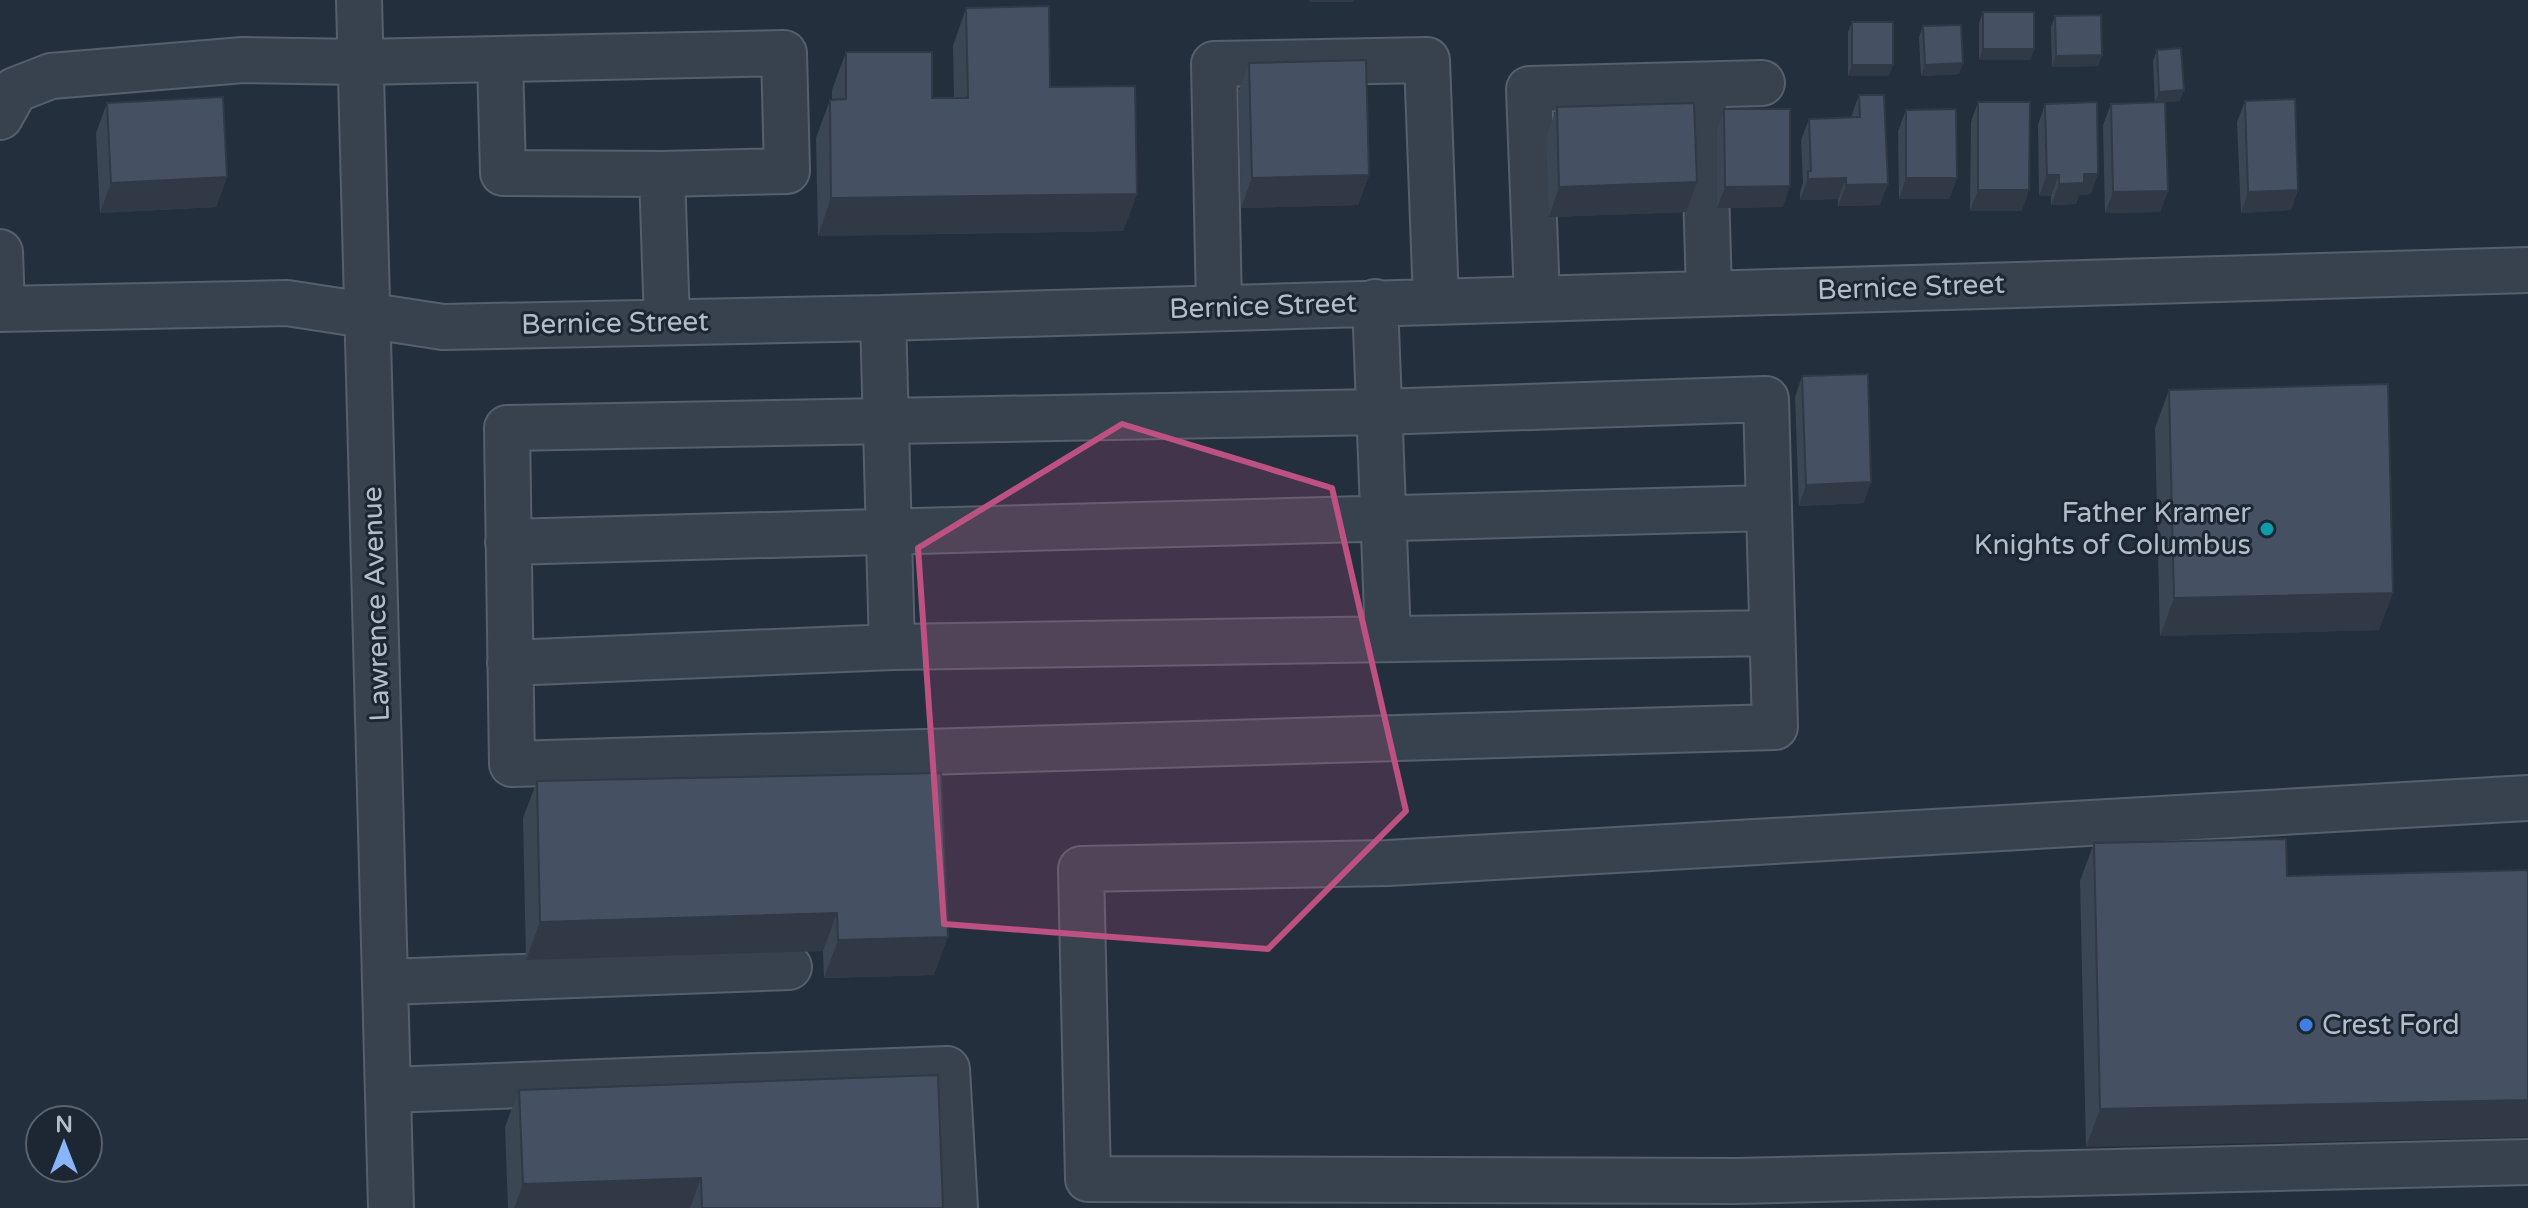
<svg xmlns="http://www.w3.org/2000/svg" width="2528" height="1208" font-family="'Varela Round',sans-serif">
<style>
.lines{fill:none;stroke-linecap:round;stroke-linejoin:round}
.minor-casing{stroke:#565f6c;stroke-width:48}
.minor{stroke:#38414e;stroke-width:44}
.wall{fill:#3b4654}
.shaded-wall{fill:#303945}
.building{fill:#455162;stroke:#303945;stroke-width:2}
.marked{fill:#bd5182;fill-opacity:0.2;stroke:#bd5182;stroke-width:6;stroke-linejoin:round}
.culture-dot{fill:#0f9aa8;stroke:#1d2633;stroke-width:3}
.shop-dot{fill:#3f7fe0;stroke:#1d2633;stroke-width:3}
.labels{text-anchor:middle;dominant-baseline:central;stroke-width:6;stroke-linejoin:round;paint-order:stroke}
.street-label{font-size:28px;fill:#b4bcc9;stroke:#1d2633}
.poi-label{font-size:28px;fill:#b4bcc9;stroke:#1d2633;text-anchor:end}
</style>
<rect width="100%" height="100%" fill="#242f3e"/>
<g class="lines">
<!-- minor casing -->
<g class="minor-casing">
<path id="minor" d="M359 0 391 1208
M500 59 503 173 662 174
M1703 85 1709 293
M0 117 15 90 51 76 243 60 361 62 784 53 787 171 662 174 667 322
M0 252 2 309
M1537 298 1529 89 1762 83
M1375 302 1388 638
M1219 308 1214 64 1427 60 1436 301
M0 309 287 303 443 327 883 318 2528 270
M883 318 892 647
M1766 399 1775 727 512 764 507 428 1379 412Z
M508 542 1769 508
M510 663 892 647 1772 633
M2528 798 1388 863 1081 869 1088 1179 1735 1181 2528 1162
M386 982 789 967
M388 1090 947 1069 955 1208"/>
</g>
<!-- minor -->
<use href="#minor" class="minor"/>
</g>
<!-- wall -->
<path class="wall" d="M966 8 1050 87 1137 194 1123 231 818 236 816 138 830 100H832V90L846 52 932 98H954L953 46Z
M1983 12 2031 60H1979V23Z
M2055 16 2102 55 2098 66 2052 67 2051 27Z
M1852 22 1889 76H1848V32Z
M1923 26 1959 74 1921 76 1919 37Z
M2157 50 2180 101 2161 102 2168 191 2160 212 2105 213 2103 125 2111 104 2155 103 2153 61Z
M1249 63 1369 175 1358 205 1241 208 1238 93Z
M1859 95 1880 205 1838 206V199L1800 200V192L1803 183 1801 140 1809 119 1851 117Z
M2245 101 2298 190 2291 210 2241 213 2237 122Z
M1978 102 2022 211H1970L1971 122Z
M107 103 227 177 216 207 100 213 96 133Z
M2045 104 2091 194 2079 195 2076 204 2051 205V196H2039L2038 125Z
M1557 107 1686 212 1549 217 1546 137Z
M1724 109 1783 207 1717 208V130Z
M1906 110 1957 178 1949 199H1899L1898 131Z
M1802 376 1864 503 1799 506 1795 397Z
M2169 390 2379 630 2160 636 2155 428Z
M941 773 934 975 824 978 823 951 526 960 523 818 537 781Z
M2094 843 2287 876 2086 1147 2080 881Z
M519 1090 943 1208H508L505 1127Z"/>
<!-- shaded-wall -->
<path class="shaded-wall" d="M1310 0H1354V2H1309Z
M1983 49H2034L2031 60H1979Z
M2102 55 2098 66 2052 67 2056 56Z
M1963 63 1959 74 1921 76 1925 65Z
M1852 65H1893L1889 76H1848Z
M2184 90 2180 101 2155 103 2159 92Z
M2084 174H2098L2091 194 2079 195 2076 204 2051 205 2059 184Z
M1369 175 1358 205 1241 208 1252 178Z
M2047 175H2059L2051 196H2039Z
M227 177 216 207 100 213 111 183Z
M1846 178 1838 199 1800 200 1808 179Z
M1906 178H1957L1949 199H1899Z
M1697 182 1686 212 1549 217 1559 187Z
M1888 184 1880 205 1838 206 1846 185Z
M1790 186 1783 207 1717 208 1725 187Z
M1978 190H2029L2022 211H1970Z
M2298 190 2291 210 2241 213 2248 192Z
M2168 191 2160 212 2105 213 2113 192Z
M1137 194 1123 231 818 236 831 198Z
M1871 482 1864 503 1799 506 1806 485Z
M2393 593 2379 630 2160 636 2174 598Z
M837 913 823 951 526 960 540 922Z
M948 937 934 975 824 978 838 940Z
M2528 1100V1137L2086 1147 2100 1109Z
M701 1178 690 1208H514L523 1184Z"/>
<!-- building -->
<path class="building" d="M1049 6 1050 87 1135 86 1137 194 831 198 830 100 846 99V52H932V98H968L966 8Z
M1983 12H2034V49H1983Z
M2101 15 2102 55 2056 56 2055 16Z
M1852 22H1893V65H1852Z
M1961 25 1963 63 1925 65 1923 26Z
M2181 48 2184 90 2159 92 2157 50Z
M1366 60 1369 175 1252 178 1249 63Z
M1859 95H1884L1888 184 1846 185V178L1808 179V171H1811L1809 119 1860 117Z
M223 97 227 177 111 183 107 103Z
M2295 99 2298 190 2248 192 2245 101Z
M1978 102H2030L2029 190H1978Z
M2097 102 2098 174H2084V183L2059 184V175H2047L2045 104Z
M2165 102 2168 191 2113 192 2111 104Z
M1694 103 1697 182 1559 187 1557 107Z
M1724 109H1790V186L1725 187Z
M1956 109 1957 178H1906V110Z
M1868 374 1871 482 1806 485 1802 376Z
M2388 384 2393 593 2174 598 2169 390Z
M941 773 948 937 838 940 837 913 540 922 537 781Z
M2286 839 2287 876 2528 870V1100L2100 1109 2094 843Z
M938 1075 943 1208H702L701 1178 523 1184 519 1090Z"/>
<!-- marked area -->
<path class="marked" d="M1122 424 1332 488 1406 811 1268 949 944 924 918 548Z"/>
<!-- markers -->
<circle class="culture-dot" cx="2267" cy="529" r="8"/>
<circle class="shop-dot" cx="2306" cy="1025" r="8"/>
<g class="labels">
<!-- street labels -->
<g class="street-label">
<text transform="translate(1911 287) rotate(-2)">Bernice Street</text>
<text transform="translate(1263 306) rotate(-2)">Bernice Street</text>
<text transform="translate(615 323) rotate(-1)">Bernice Street</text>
<text transform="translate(376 604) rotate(-92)">Lawrence Avenue</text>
</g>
<!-- poi labels -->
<g class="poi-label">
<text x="2251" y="513">Father Kramer<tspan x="2251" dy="32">Knights of Columbus</tspan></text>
<text x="2322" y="1025" text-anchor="start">Crest Ford</text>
</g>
</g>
<!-- north arrow -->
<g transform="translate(64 1144)"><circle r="38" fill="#1d2633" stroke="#59626f" stroke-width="2"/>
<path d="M0-6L14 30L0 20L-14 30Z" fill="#8ab4f8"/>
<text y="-12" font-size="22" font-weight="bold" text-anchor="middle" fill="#b4bcc9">N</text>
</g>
</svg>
